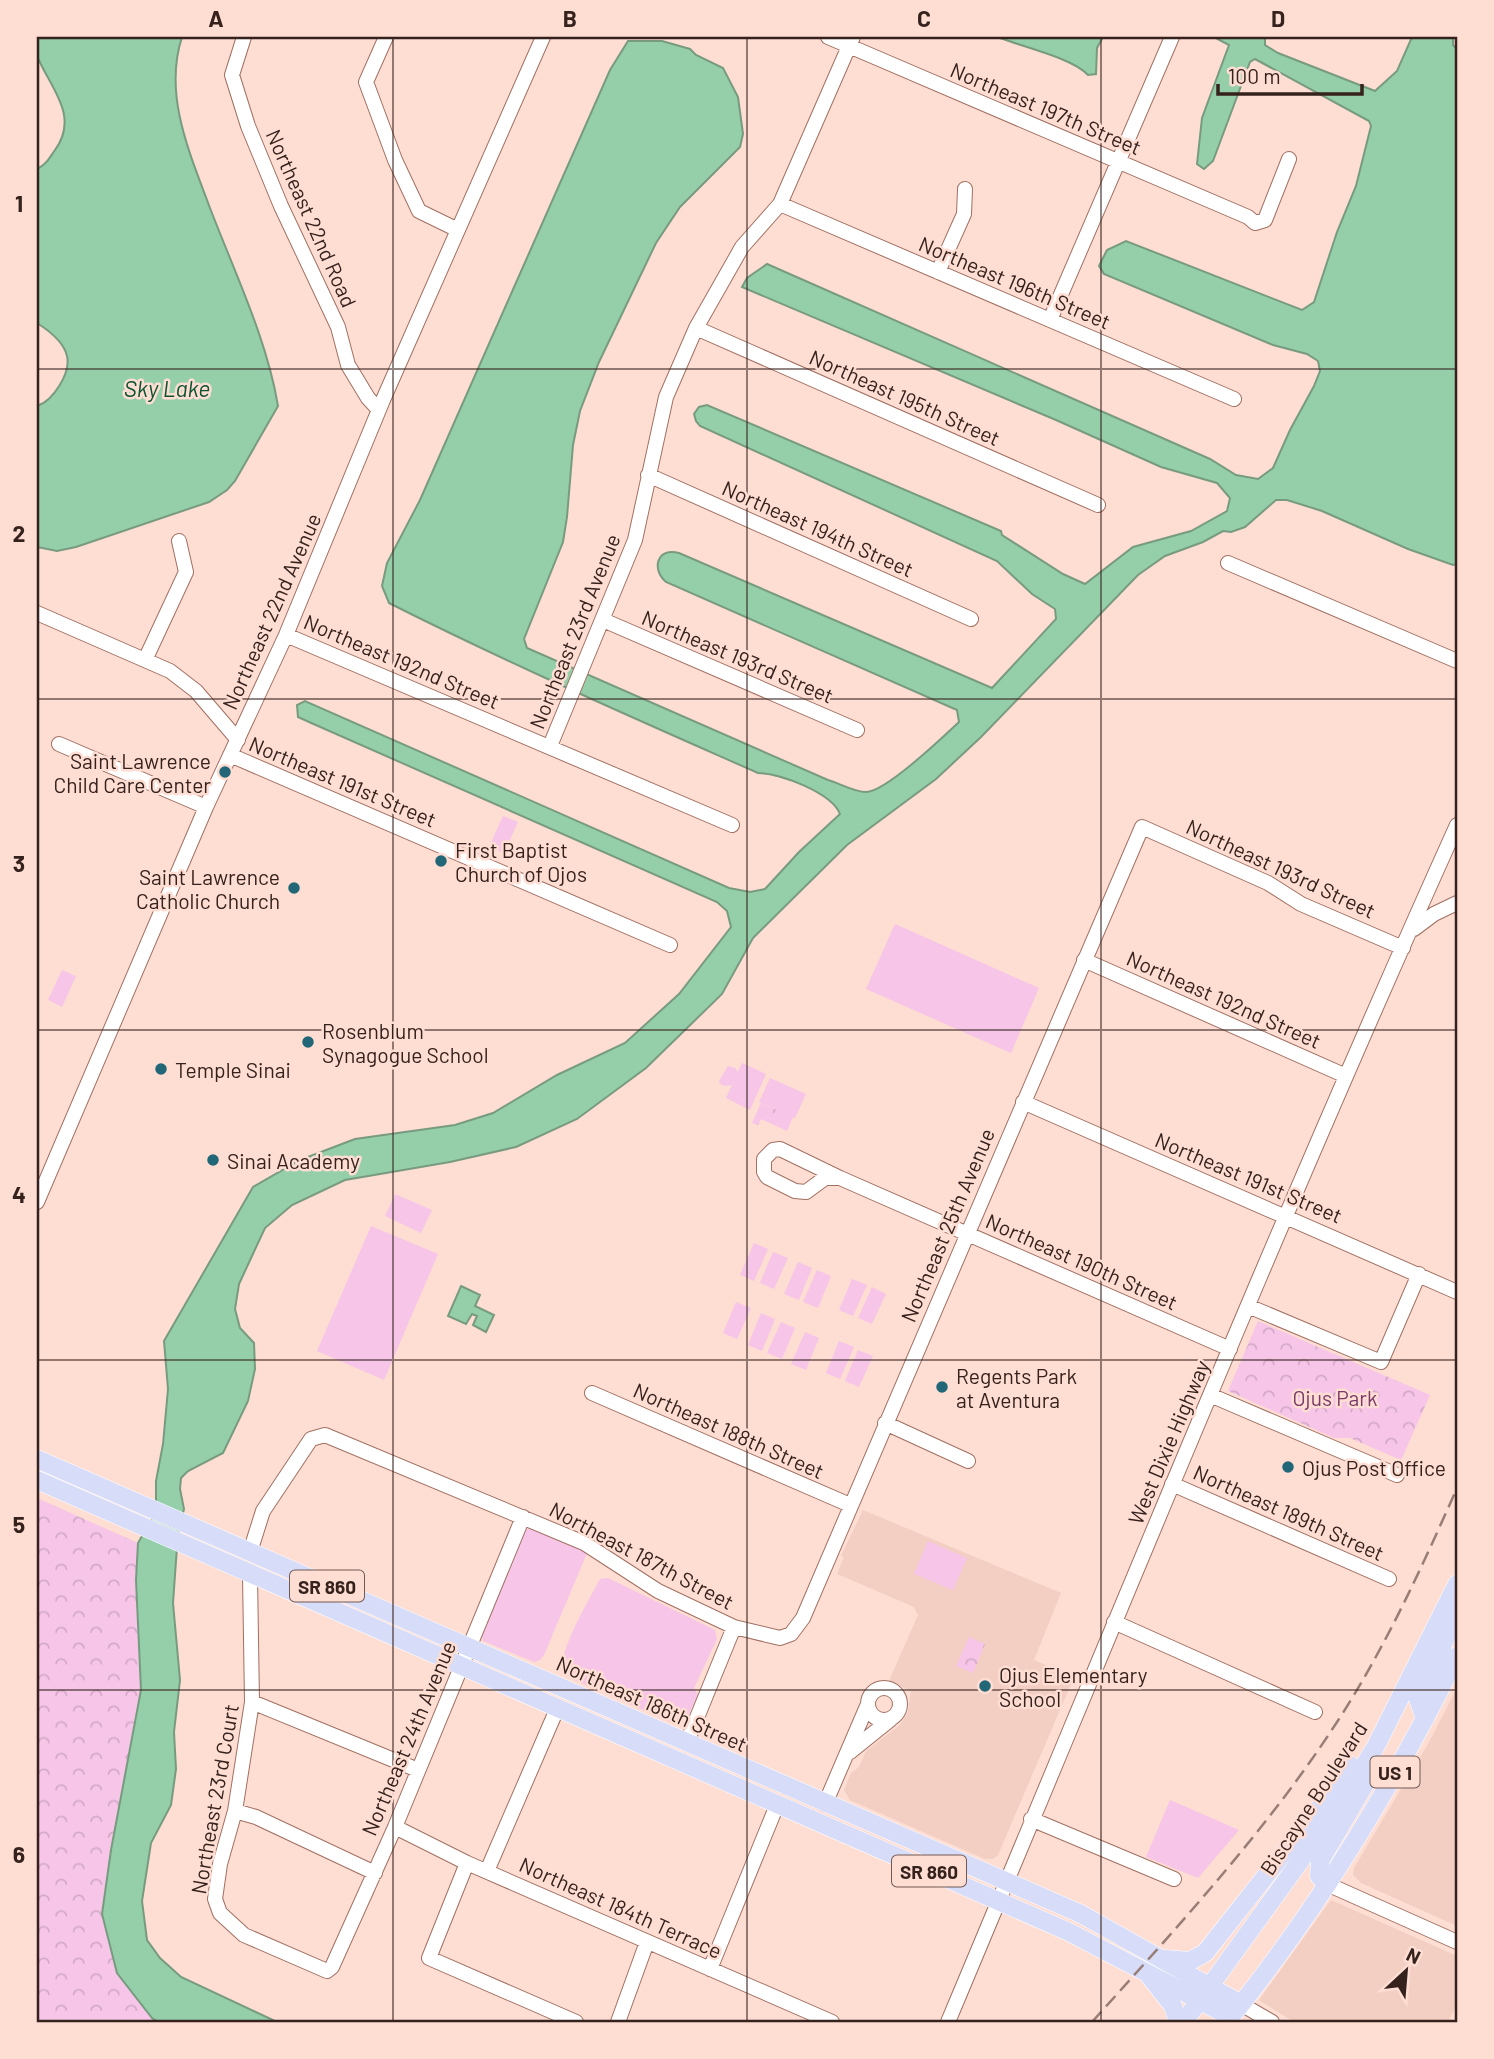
<svg xmlns="http://www.w3.org/2000/svg" width="1494" height="2059" font-family="Barlow,sans-serif">
<style>
.built{fill:#f2cec3}
.grass{fill:#f6c5e8}
.park{fill:url(#park-crowns)}
.water{fill:#94cfaa;stroke:#789b80;stroke-width:2}
.lines{fill:none;stroke-linecap:round;stroke-linejoin:round}
.minor-casing{stroke:#a17062;stroke-width:16}
.major-casing{stroke:#fff;stroke-width:19}
.minor{stroke:#fff;stroke-width:14}
.major{stroke:#d7dcf8;stroke-width:18}
.rail{stroke:#987e76;stroke-width:2.5;stroke-dasharray:14 7;stroke-linecap:butt}
.grid{fill:none;stroke:#36221d;stroke-width:2;stroke-opacity:0.55}
.poi-dot{fill:#226777;stroke:#feddd3;stroke-width:2.5}
.labels{text-anchor:middle;dominant-baseline:central;stroke-width:5;stroke-linejoin:round;paint-order:stroke}
.shield{fill:#feddd3;stroke:#725a54;stroke-width:2}
.shield-label{font-size:19px;font-weight:bold;fill:#36221d}
.street-label{font-size:21px;fill:#36221d;stroke:#feddd3}
.poi-label{font-size:21px;fill:#36221d;stroke:#feddd3;text-anchor:start}
.park-label{font-size:21px;fill:#793a6b;stroke:#feddd3}
.water-label{font-size:23px;font-style:italic;fill:#0c5331;stroke:#feddd3}
.neatline{fill:none;stroke:#36221d;stroke-width:2.5}
.grid-label{font-size:23px;text-anchor:middle;font-weight:bold;fill:#36221d}
</style>
<defs>
<pattern id="park-crowns" width="20" height="18" patternUnits="userSpaceOnUse" patternTransform="scale(1.75)"><rect width="20" height="18" fill="#f6c5e8"/><path d="M2 6a3 3 0 1 1 6 0M12 15a3 3 0 1 1 6 0" fill="none" stroke="#d4a9c7"/></pattern>
</defs>
<rect width="100%" height="100%" fill="#feddd3"/>
<!-- built -->
<path class="built" d="M863 1510 1061 1593 1034 1660 1074 1677 998 1855 993 1859H985L850 1800 844 1790 851 1773 859 1767 866 1751 900 1725 908 1712 911 1691 889 1681 918 1615 914 1607 837 1574 844 1557 841 1556Z
M1457 1688V1926L1361 1883 1353 1875 1354 1868 1428 1744Z
M1331 1900 1457 1956V2004L1448 2022H1294L1259 2000Z"/>
<!-- grass -->
<path class="grass" d="M503 816 518 822 504 853 489 847Z
M895 924 1039 988 1011 1053 866 989Z
M62 970 76 976 62 1007 48 1000Z
M742 1063 766 1074 750 1110 726 1098Z
M770 1078 806 1094 795 1118 759 1102Z
M395 1194 432 1210 421 1233 385 1216Z
M371 1226 438 1254 384 1380 317 1351Z
M754 1243 768 1249 754 1281 740 1275Z
M773 1252 788 1258 774 1289 760 1283Z
M798 1262 812 1268 799 1300 784 1294Z
M817 1270 831 1276 818 1308 803 1302Z
M852 1279 867 1285 853 1316 839 1310Z
M872 1287 886 1294 872 1324 858 1318Z
M736 1302 751 1308 737 1339 723 1333Z
M761 1313 775 1319 762 1351 748 1345Z
M781 1322 795 1328 782 1359 767 1353Z
M805 1332 819 1338 806 1370 791 1364Z
M839 1341 854 1347 840 1379 826 1373Z
M858 1350 873 1356 859 1387 845 1381Z
M532 1526 587 1553 544 1655 540 1660 534 1662 483 1641 482 1636 525 1531Z
M928 1541 967 1558 953 1590 914 1574Z
M608 1578 715 1630 717 1639 694 1688 698 1695 683 1726 675 1724 570 1678 562 1672C559 1650 589 1600 600 1579Z
M1170 1800 1239 1830 1198 1878 1146 1857Z"/>
<!-- park -->
<path class="park" d="M728 1066 735 1068 738 1072 732 1085 725 1086 720 1084 719 1081Z
M761 1103 793 1117 787 1131 761 1119 758 1125 752 1123Z
M1258 1321 1430 1395 1401 1460 1350 1438H1334L1228 1391Z
M37 1498 138 1543 136 1580 141 1690 111 1850 102 1914 117 1973 152 2018 158 2022H37Z
M969 1637 985 1644 973 1673 956 1666Z"/>
<!-- water -->
<path class="water" d="M37 37H182C163 95 190 154 210 208 234 271 267 339 278 406L235 481 227 490 209 502 76 547 57 551 37 547V406C53 401 71 373 67 356 64 342 48 330 37 323V169C46 165 50 157 55 150 80 116 50 87 38 58 35 52 37 44 37 37Z
M998 37H1103L1097 48 1096 74 1088 75C1073 58 1022 47 998 37Z
M1214 37H1265V45L1278 53 1375 91 1397 71 1412 37H1453V45L1457 49V564L1453 565 1408 549 1322 511 1287 500H1276L1245 527 1231 532 1223 531 1203 542 1165 556 1138 575 981 737 936 779 847 845 753 938 722 994 646 1068 577 1119 516 1147 450 1162 345 1180 292 1205 265 1228 239 1284 235 1309 240 1328 254 1343 255 1369 248 1401 223 1453 188 1471 181 1478 180 1489 184 1509 178 1533 173 1603 180 1680 174 1732 176 1769 171 1805 151 1843 142 1901 147 1940 160 1958 181 1977 277 2022H158L152 2018 117 1973 102 1914 111 1850 141 1690 136 1580 138 1543 152 1519 156 1501V1481L163 1444 168 1389 164 1341 253 1187 300 1160 355 1139 455 1125 493 1113 557 1075 625 1043 679 994 731 927 727 911 717 902 309 722 298 717 297 705 305 701 729 888 750 892 765 889 799 852 840 814C832 793 780 773 758 773 634 718 510 664 389 603L382 586 387 563 420 500 610 70 628 41H662L690 49 696 55 723 68 738 97 743 134 740 147 680 207 656 243 599 362 580 411 573 445 567 517 563 542 524 639 527 648 828 780C839 783 854 792 866 792 886 792 943 737 959 722L957 710 666 582C651 569 657 547 679 553L992 688 1056 619 1055 609 1032 594 997 561 700 426 696 421 694 414 699 407 707 405 1001 531 1002 535 1063 574 1085 584 1133 547 1191 531 1227 511 1230 498 1217 483 1161 467 1056 420 742 287 747 278 767 264 1210 459 1236 475 1258 479 1273 468 1290 430 1314 386 1320 371 1318 361 1307 354 1273 345 1104 274 1099 266 1107 250 1126 241 1302 310 1314 302 1337 232 1356 186 1371 126 1369 121 1255 59 1250 62 1213 161 1204 169 1197 164 1202 118 1229 45Z
M461 1286 480 1295 475 1306 494 1315 486 1332 473 1325 477 1316 472 1314 466 1324 448 1316Z"/>
<g class="lines">
<!-- minor casing -->
<g class="minor-casing">
<path id="minor" d="M244 37 232 75 248 126 281 206 338 327 348 365 368 398 379 410
M386 37 366 82 395 160 419 211 458 230
M828 37 1248 217 1255 223 1265 220 1289 159
M780 204 1234 399
M938 272 964 214 965 189
M1050 320 1172 37
M696 328 1098 505
M648 475 971 619
M1228 563 1457 661
M37 613 170 671 196 691 238 740
M603 620 857 730
M286 635 732 825
M145 660 186 572 179 541
M59 744 206 807
M550 746 635 540 666 397 696 328 742 247 780 204 853 37
M230 755 670 945
M1414 929 1434 914 1457 903
M1084 960 1346 1076
M1023 1102 1457 1292
M840 1178H825L806 1192 795 1191 767 1177 764 1172V1159L773 1150 780 1149 840 1178 1230 1349
M37 1202 206 807 286 635 383 400 543 37
M1248 1306 1381 1362 1419 1274
M592 1393 850 1505
M1210 1395 1397 1475
M885 1423 968 1461
M1172 1484 1389 1579
M250 1552 263 1511 311 1439 325 1435 584 1543 658 1591 734 1627 780 1638 791 1634 803 1618 1142 827 1268 883 1301 904 1403 948
M250 1575 252 1702 235 1811 220 1864 215 1899 220 1913 244 1935 327 1971 332 1967 395 1827 523 1517
M1114 1622 1315 1712
M868 1704a16 16 0 1 1 32 0a16 16 0 1 1-32 0Z
M252 1702 418 1770
M687 1742 734 1627
M850 1752 891 1719
M825 1804 868 1704
M235 1811 256 1817 375 1873
M1031 1819 1174 1879
M395 1827 467 1863 832 2022
M467 1863 429 1958 576 2022
M487 1871 557 1709
M1327 1884 1457 1942
M710 1969 777 1805
M1241 2004 1272 2022
M618 2022 647 1942
M948 2022C1116 1622 1279 1220 1457 825"/>
</g>
<!-- major casing -->
<g class="major-casing">
<path id="major" d="M37 1459 1081 1914 1241 2004
M37 1480 1069 1932 1231 2017
M1425 1719 1418 1699 1457 1614
M1327 1884 1319 1876 1320 1861 1367 1781
M1165 1959 1190 1961 1205 1953 1339 1783 1350 1765
M1150 1977 1173 2006 1178 2022
M1235 2012C1322 1903 1395 1781 1457 1656
M1184 2022 1332 1817 1376 1746 1457 1584"/>
</g>
<!-- minor -->
<use href="#minor" class="minor"/>
<!-- major -->
<use href="#major" class="major"/>
<!-- rail -->
<path class="rail" d="M1092 2022C1179 1925 1268 1829 1339 1719 1386 1646 1422 1567 1457 1488"/>
</g>
<!-- grid -->
<path class="grid" d="M393 37V2022M747 37V2022M1101 37V2022M37 369H1457M37 699H1457M37 1030H1457M37 1360H1457M37 1690H1457"/>
<!-- markers -->
<g class="poi-dot">
<circle cx="225" cy="772" r="7"/>
<circle cx="441" cy="861" r="7"/>
<circle cx="294" cy="888" r="7"/>
<circle cx="308" cy="1042" r="7"/>
<circle cx="161" cy="1069" r="7"/>
<circle cx="213" cy="1160" r="7"/>
<circle cx="942" cy="1387" r="7"/>
<circle cx="1288" cy="1467" r="7"/>
<circle cx="985" cy="1686" r="7"/>
</g>
<g class="labels">
<!-- shield labels -->
<g class="shield">
<rect x="290" y="1570.5" width="74" height="31" rx="5"/>
<rect x="1370.5" y="1756.5" width="49" height="31" rx="5"/>
<rect x="892" y="1855.5" width="74" height="31" rx="5"/>
</g>
<g class="shield-label">
<text x="327" y="1586">SR 860</text>
<text x="1395" y="1772">US 1</text>
<text x="929" y="1871">SR 860</text>
</g>
<!-- street labels -->
<g class="street-label">
<text transform="translate(1046 108) rotate(23)">Northeast 197th Street</text>
<text transform="translate(312 218) rotate(66)">Northeast 22nd Road</text>
<text transform="translate(1015 282) rotate(23)">Northeast 196th Street</text>
<text transform="translate(905 397) rotate(24)">Northeast 195th Street</text>
<text transform="translate(818 528) rotate(24)">Northeast 194th Street</text>
<text transform="translate(271 611) rotate(-66)">Northeast 22nd Avenue</text>
<text transform="translate(574 631) rotate(-68)">Northeast 23rd Avenue</text>
<text transform="translate(738 656) rotate(23)">Northeast 193rd Street</text>
<text transform="translate(402 661) rotate(23)">Northeast 192nd Street</text>
<text transform="translate(343 781) rotate(23)">Northeast 191st Street</text>
<text transform="translate(1281 868) rotate(25)">Northeast 193rd Street</text>
<text transform="translate(1224 999) rotate(24)">Northeast 192nd Street</text>
<text transform="translate(1249 1177) rotate(23)">Northeast 191st Street</text>
<text transform="translate(947 1225) rotate(-67)">Northeast 25th Avenue</text>
<text transform="translate(1082 1261) rotate(24)">Northeast 190th Street</text>
<text transform="translate(729 1430) rotate(24)">Northeast 188th Street</text>
<text transform="translate(1168 1442) rotate(-67)">West Dixie Highway</text>
<text transform="translate(1289 1512) rotate(24)">Northeast 189th Street</text>
<text transform="translate(642 1555) rotate(28)">Northeast 187th Street</text>
<text transform="translate(652 1703) rotate(24)">Northeast 186th Street</text>
<text transform="translate(408 1738) rotate(-67)">Northeast 24th Avenue</text>
<text transform="translate(1313 1798) rotate(-57)">Biscayne Boulevard</text>
<text transform="translate(214 1799) rotate(-80)">Northeast 23rd Court</text>
<text transform="translate(621 1907) rotate(24)">Northeast 184th Terrace</text>
</g>
<!-- poi labels -->
<g class="poi-label">
<text x="211" y="760" text-anchor="end">Saint Lawrence<tspan x="211" dy="24">Child Care Center</tspan></text>
<text x="455" y="849">First Baptist<tspan x="455" dy="24">Church of Ojos</tspan></text>
<text x="280" y="876" text-anchor="end">Saint Lawrence<tspan x="280" dy="24">Catholic Church</tspan></text>
<text x="322" y="1030">Rosenblum<tspan x="322" dy="24">Synagogue School</tspan></text>
<text x="175" y="1069">Temple Sinai</text>
<text x="227" y="1160">Sinai Academy</text>
<text x="956" y="1375">Regents Park<tspan x="956" dy="24">at Aventura</tspan></text>
<text x="1302" y="1467">Ojus Post Office</text>
<text x="999" y="1674">Ojus Elementary<tspan x="999" dy="24">School</tspan></text>
</g>
<!-- park labels -->
<g class="park-label">
<text x="1335" y="1397">Ojus Park</text>
</g>
<!-- water labels -->
<g class="water-label">
<text x="167" y="388">Sky Lake</text>
</g>
</g>
<!-- border -->
<rect width="1494" height="2059" fill="none" stroke="#feddd3" stroke-width="77"/>
<!-- north arrow -->
<g transform="translate(1406 1971) rotate(26)" stroke="#feddd3" stroke-width="5" paint-order="stroke">
<path d="M0-5L12 26L0 18L-12 26Z" fill="#36221d"/>
<text y="-10" font-size="19" font-weight="bold" text-anchor="middle" fill="#36221d">N</text>
</g>
<!-- scale -->
<path d="M1218 84v10h144v-10" fill="none" stroke="#36221d" stroke-width="3.5"/>
<text x="1228" y="84" font-size="21" fill="#36221d" stroke="#feddd3" stroke-width="5" paint-order="stroke">100 m</text>
<rect x="38" y="38" width="1418" height="1983" class="neatline"/>
<g class="grid-label">
<text x="216" y="27">A</text>
<text x="570" y="27">B</text>
<text x="924" y="27">C</text>
<text x="1278" y="27">D</text>
<text x="19" y="212">1</text>
<text x="19" y="542">2</text>
<text x="19" y="872">3</text>
<text x="19" y="1203">4</text>
<text x="19" y="1533">5</text>
<text x="19" y="1863">6</text>
</g>
</svg>
